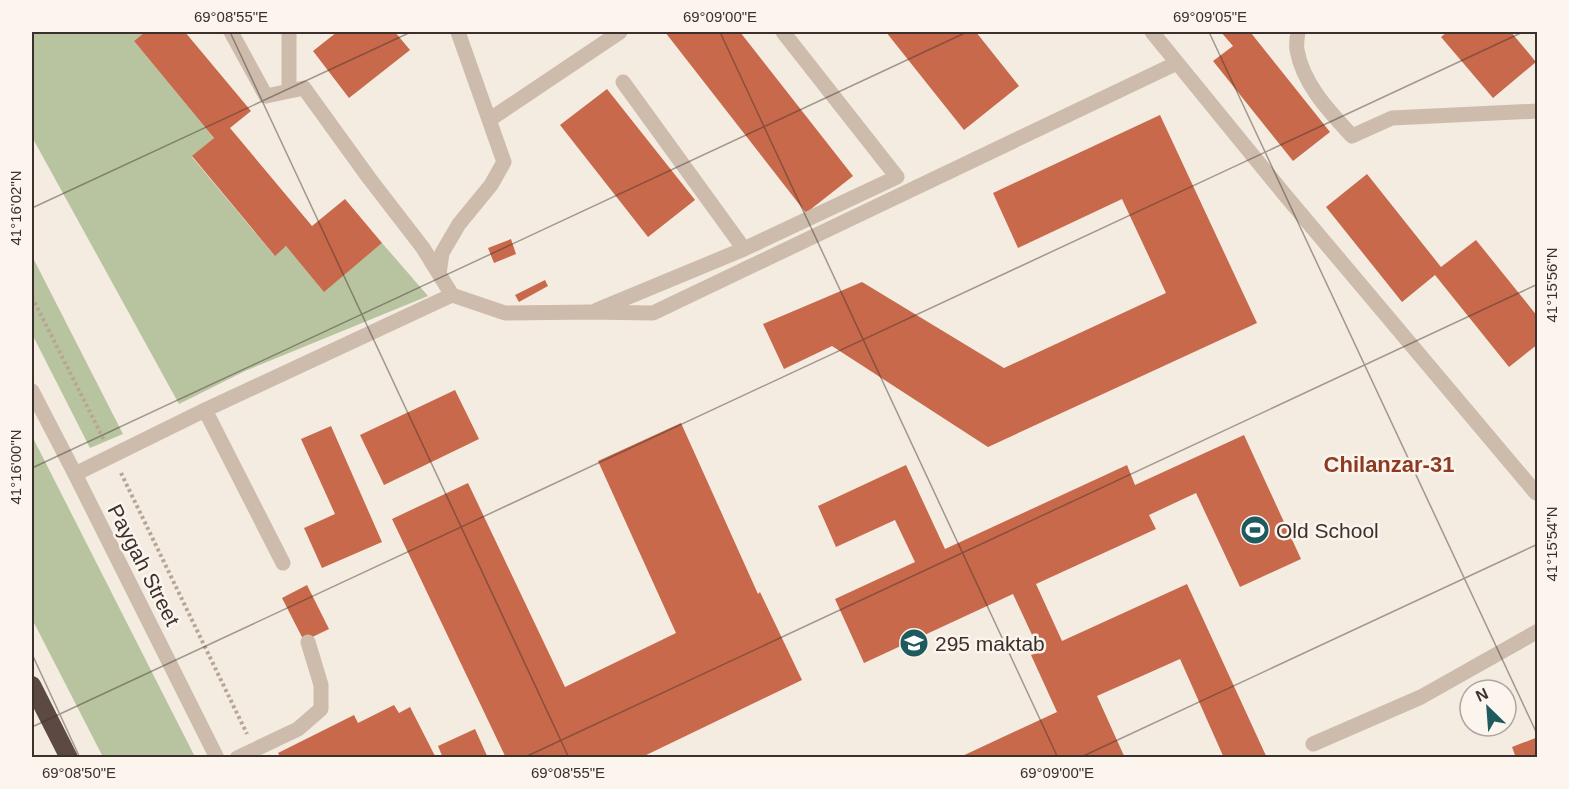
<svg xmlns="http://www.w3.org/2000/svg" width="1569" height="789" font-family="Helvetica,sans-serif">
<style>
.green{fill:#b8c4a0}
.building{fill:#c8694b}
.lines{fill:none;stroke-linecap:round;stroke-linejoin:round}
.path{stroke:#b9a596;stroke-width:4;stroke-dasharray:3 3;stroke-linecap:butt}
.minor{stroke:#cdbbac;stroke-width:15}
.highway{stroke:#5c4a42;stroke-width:18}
.ticks{fill:none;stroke:#3b302b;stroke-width:1.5;stroke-opacity:0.45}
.labels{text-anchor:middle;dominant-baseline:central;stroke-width:5;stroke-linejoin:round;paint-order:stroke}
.poi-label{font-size:21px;fill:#3b302b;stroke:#fbf5ee;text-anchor:start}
.street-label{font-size:21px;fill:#3b302b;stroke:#fbf5ee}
.neighbourhood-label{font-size:22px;font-weight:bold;fill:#8c3b22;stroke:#fbf5ee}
.neatline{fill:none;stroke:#3b302b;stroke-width:2}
.ticks-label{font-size:15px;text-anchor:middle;fill:#3b302b}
</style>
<rect width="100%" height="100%" fill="#f4ebe1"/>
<!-- green -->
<path class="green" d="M32 32H145L134 41 214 138 192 157 274 255 286 246 324 291 382 243 428 296 245 371 179 404 32 137Z
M32 256 123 434 90 448 32 334Z
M32 436 195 757H103L32 619Z"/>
<!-- building -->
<path class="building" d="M145 32H185L251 111 230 128 312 226 345 199 382 243 324 292 286 246 275 256 192 156 214 138 134 41Z
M337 32H395L410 50 349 98 313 51Z
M665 32H740L853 176 806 213Z
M886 32H976L1019 86 964 130Z
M1221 32H1253L1251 33 1330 132 1293 161 1213 61 1233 46Z
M1447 32H1511L1536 62 1493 98 1441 37Z
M607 89 695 200 648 237 560 125Z
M1160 115 1257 323 988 447 832 346 784 369 763 324 862 282 1004 368 1166 293 1122 199 1018 248 993 193Z
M1367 174 1441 267 1476 240 1538 317V344L1509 367 1435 275 1402 302 1326 207Z
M511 239 516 254 494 263 488 248Z
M545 280 548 286 519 302 515 295Z
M455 390 479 439 384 485 360 435Z
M681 423 758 594 760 592 802 680 640 758H506L392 519 468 483 565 687 676 633 598 461Z
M331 426 382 542 322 568 304 528 335 514 301 439Z
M1244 435 1301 559 1240 587 1196 493 1149 515 1156 529 1036 584 1062 641 1187 584 1267 758H1224L1180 659 1097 696 1125 758H958L1057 712 1031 655 1040 652 1013 594 864 663 835 599 915 562 895 520 836 547 818 506 906 465 945 549 1127 465 1135 485Z
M307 585 329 629 304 641 282 598Z
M394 705 399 713 410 707 436 758H281L278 753 354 715 358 723Z
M475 729 488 758H443L438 746Z
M1538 737V758H1516L1512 747Z"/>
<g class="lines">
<!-- path -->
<path class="path" d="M32 297 104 440
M121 473 247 734"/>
<!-- minor -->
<path class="minor" d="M231 32 266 96 304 88 369 178 423 248 452 295
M289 32V91
M1152 32 1285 195 1536 493
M1298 32C1297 38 1296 44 1297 50 1303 84 1329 111 1352 136L1392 118 1538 111
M623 82 744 249
M489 120 620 32
M439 274 442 253 459 224 491 185 504 162 458 32
M597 310 744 249 897 177 783 32
M32 391 75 474 217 758
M205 410 283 563
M75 474 205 410 452 295 505 313 591 312 653 313 1177 63
M1313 744 1421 697 1538 631
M237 758 298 729 321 709V685L308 642"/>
<!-- highway -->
<path class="highway" d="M32 685 69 758"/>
</g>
<!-- ticks -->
<path class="ticks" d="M230 32 569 758M720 32 1058 758M1209 32 1538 736M32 208 411 32M32 468 967 32M32 654 80 758M32 727 1523 32M523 758 1538 284M1079 758 1538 544"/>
<!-- icons -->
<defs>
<g id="stadium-disc" transform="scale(1.5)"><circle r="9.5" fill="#1f5a5e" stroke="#fbf5ee"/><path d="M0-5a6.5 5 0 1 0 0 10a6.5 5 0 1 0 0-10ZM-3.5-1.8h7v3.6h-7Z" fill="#fff"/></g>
<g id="school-disc" transform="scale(1.5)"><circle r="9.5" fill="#1f5a5e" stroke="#fbf5ee"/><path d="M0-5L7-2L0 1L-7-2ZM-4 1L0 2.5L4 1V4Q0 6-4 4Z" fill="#fff"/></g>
</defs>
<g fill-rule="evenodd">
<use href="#stadium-disc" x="1255" y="530"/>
<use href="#school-disc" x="914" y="643"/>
</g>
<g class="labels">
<!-- poi labels -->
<g class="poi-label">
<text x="1276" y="530">Old School</text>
<text x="935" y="643">295 maktab</text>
</g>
<!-- street labels -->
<g class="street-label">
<text transform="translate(144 565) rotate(63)">Paygah Street</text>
</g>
<!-- neighbourhood labels -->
<g class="neighbourhood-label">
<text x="1389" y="464">Chilanzar-31</text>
</g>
</g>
<!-- border -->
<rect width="1569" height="789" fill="none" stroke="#fbf5ee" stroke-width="66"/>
<!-- north arrow -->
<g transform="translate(1488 708) rotate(335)"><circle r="28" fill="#fbf5ee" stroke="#aea6a0" stroke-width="1.5"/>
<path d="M0-4.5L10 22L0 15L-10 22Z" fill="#1f5a5e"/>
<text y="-9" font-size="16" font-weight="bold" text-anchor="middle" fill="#3b302b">N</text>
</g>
<rect x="33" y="33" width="1503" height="723" class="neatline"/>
<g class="ticks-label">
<text x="231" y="22">69°08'55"E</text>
<text x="720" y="22">69°09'00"E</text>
<text x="1210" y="22">69°09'05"E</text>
<text transform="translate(16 208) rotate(-90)" y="5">41°16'02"N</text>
<text transform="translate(1552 285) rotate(-90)" y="5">41°15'56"N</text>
<text transform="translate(16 467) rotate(-90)" y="5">41°16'00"N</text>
<text transform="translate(1552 544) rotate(-90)" y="5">41°15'54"N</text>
<text x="79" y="778">69°08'50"E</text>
<text x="568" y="778">69°08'55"E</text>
<text x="1057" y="778">69°09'00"E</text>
</g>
</svg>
